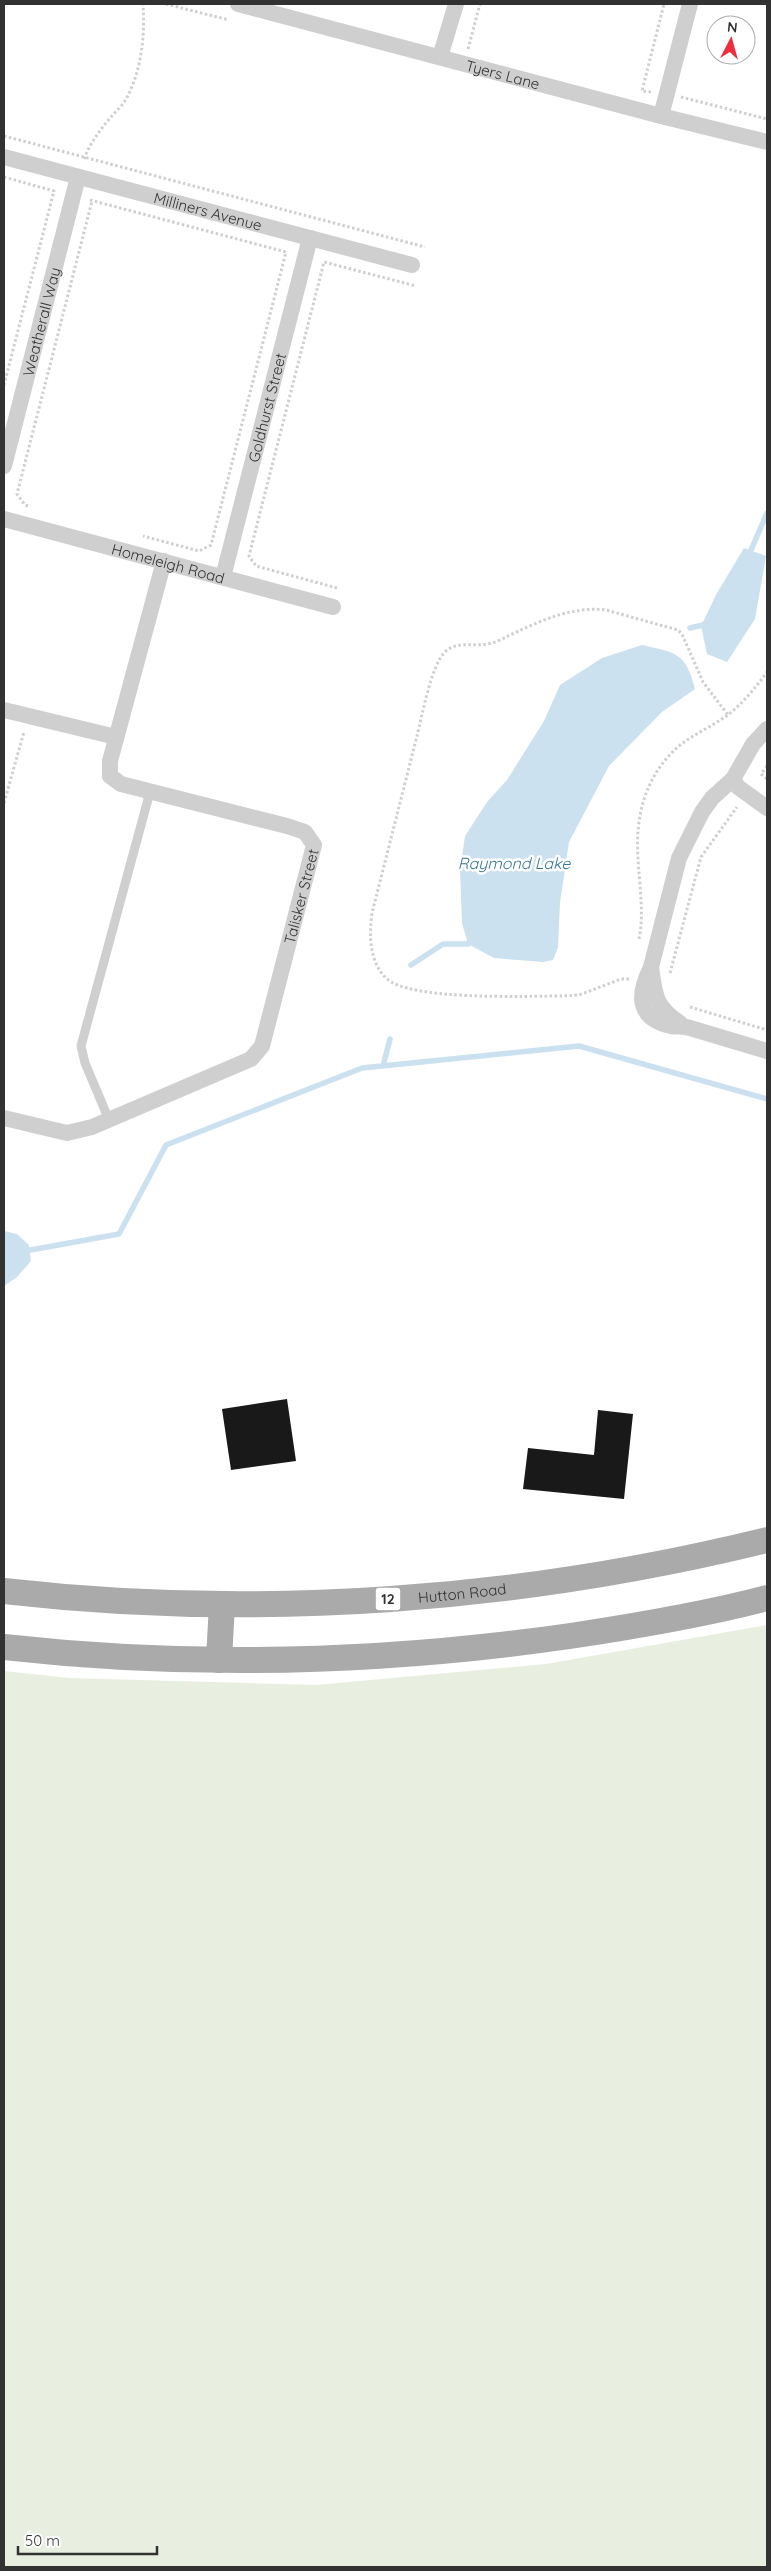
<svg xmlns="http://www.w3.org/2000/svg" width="771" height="2571" font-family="Quicksand,sans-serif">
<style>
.green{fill:#e8efe0}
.water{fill:#cbe1ef}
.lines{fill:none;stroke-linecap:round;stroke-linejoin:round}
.stream{stroke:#cbe1ef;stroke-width:5.5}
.building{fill:#191919}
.path{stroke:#cfcfcf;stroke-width:3;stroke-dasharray:2.5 2.5;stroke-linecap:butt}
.lane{stroke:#cfcfcf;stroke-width:9}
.street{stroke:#cfcfcf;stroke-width:16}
.primary{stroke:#aaa;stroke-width:26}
.labels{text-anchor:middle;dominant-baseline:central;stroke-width:5;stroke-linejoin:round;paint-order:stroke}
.shield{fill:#fff;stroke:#707070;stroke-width:1}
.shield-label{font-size:14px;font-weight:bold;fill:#323232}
.street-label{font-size:15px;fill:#323232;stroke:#fff}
.water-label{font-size:16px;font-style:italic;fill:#3a7599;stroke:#fff}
</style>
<rect width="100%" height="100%" fill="#fff"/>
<!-- green -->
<path class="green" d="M767 1625V2567H4V1671L69 1678 316 1685 546 1664Z"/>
<!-- water -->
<path class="water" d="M744 548 766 556 755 619 727 662 707 654 701 626 717 593Z
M642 645C676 653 686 652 695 689L662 712 609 766 569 842 560 903 558 947 553 960 543 962 494 958 468 944 462 923 460 870 465 836 487 802 507 780 544 721 560 685 602 658Z
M4 1231 17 1234 29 1245 31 1261 17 1277 4 1286Z"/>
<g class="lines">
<!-- stream -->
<path class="stream" d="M748 557 767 513
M690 628 707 624
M411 965 443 944H468L471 939
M383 1066 390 1039
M25 1251 119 1234 166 1145 362 1068 579 1046 767 1099"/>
</g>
<!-- building -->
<path class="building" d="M287 1399 296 1461 231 1470 222 1409Z
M598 1410 633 1414 624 1499 523 1489 528 1448 594 1455Z"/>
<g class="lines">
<!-- path -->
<path class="path" d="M166 4 229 20
M468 49 480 4
M651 92 642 91 664 4
M681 97 767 119
M4 136 425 247
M84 159C90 143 100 130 111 117 116 111 123 105 126 99 142 70 145 35 143 4
M4 177 54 191 4 385
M90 200 286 252 211 545 199 551 143 536
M28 506 25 505 17 494 92 201
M337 588 256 566 249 556 324 262 416 286
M767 766 761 774 767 779
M4 803 24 732
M639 939C647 902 632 857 640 816 645 785 663 755 690 738 703 730 717 723 729 714 744 702 756 687 767 672
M670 973 701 857 737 807
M629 979H621L579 995 562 996C527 996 409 1001 386 978 369 961 369 935 372 913 387 854 402 795 417 736 422 716 431 667 444 653 456 640 472 647 487 644 495 643 502 639 508 636 540 621 571 606 606 610L678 630 682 634 703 682 728 715
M690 1007 767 1030"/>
<!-- lane -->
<path class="lane" d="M109 1120 85 1063 81 1046 150 792"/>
<!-- street -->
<g class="street">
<path id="s1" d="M238 4 661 116 767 142"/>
<path d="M440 57 456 4"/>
<path d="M661 116 690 4"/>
<path id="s2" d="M4 157 412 265"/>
<path id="s3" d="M4 466 78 177"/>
<path id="s4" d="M4 519 333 607"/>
<path id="s5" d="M223 577 310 238"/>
<path d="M4 710 116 737"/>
<path d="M767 729 753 744 733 779 712 798 702 812 679 858 651 967C638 993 635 1018 671 1026 677 1027 683 1026 690 1028 716 1036 741 1043 767 1051"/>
<path d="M733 779 738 787 767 808"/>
<path d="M651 967C655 995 655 1007 680 1023"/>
<path id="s6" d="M4 1118 67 1133 92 1127 251 1059 262 1046 314 845 305 832 287 826 121 784 110 776V761L164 561"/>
</g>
<!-- primary -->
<g class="primary">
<path id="s7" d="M4 1591C258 1620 519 1601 767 1540"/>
<path d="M4 1647C192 1668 383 1663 570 1636 636 1626 703 1615 767 1598"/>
<path d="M219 1660 222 1604"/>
</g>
</g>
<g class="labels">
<!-- shield labels -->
<rect class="shield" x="375.5" y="1587.5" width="25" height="23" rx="4"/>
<g class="shield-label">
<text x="388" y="1599">12</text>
</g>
<!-- street labels -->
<g class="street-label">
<text stroke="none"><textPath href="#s1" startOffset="274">Tyers Lane</textPath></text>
<text stroke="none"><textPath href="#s2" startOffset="211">Milliners Avenue</textPath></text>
<text stroke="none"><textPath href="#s3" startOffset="149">Weatherall Way</textPath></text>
<text stroke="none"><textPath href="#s5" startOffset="175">Goldhurst Street</textPath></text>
<text stroke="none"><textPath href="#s4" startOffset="170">Homeleigh Road</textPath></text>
<text stroke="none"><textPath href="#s6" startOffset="435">Talisker Street</textPath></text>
<text stroke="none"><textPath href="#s7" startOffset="459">Hutton Road</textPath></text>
</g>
<!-- water labels -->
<g class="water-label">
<text x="514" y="863">Raymond Lake</text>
</g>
</g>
<!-- border -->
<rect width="771" height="2571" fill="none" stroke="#323232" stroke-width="10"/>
<!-- north arrow -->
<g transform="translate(731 40) rotate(6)"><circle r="24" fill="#ffffff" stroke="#adadad"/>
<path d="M0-4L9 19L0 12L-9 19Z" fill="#ee2e3d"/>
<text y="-8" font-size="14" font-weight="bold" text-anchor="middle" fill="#323232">N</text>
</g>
<!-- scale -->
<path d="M18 2546v8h139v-8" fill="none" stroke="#323232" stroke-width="2.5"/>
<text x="25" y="2546" font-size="15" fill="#323232" stroke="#ffffff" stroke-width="4" paint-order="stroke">50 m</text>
</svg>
